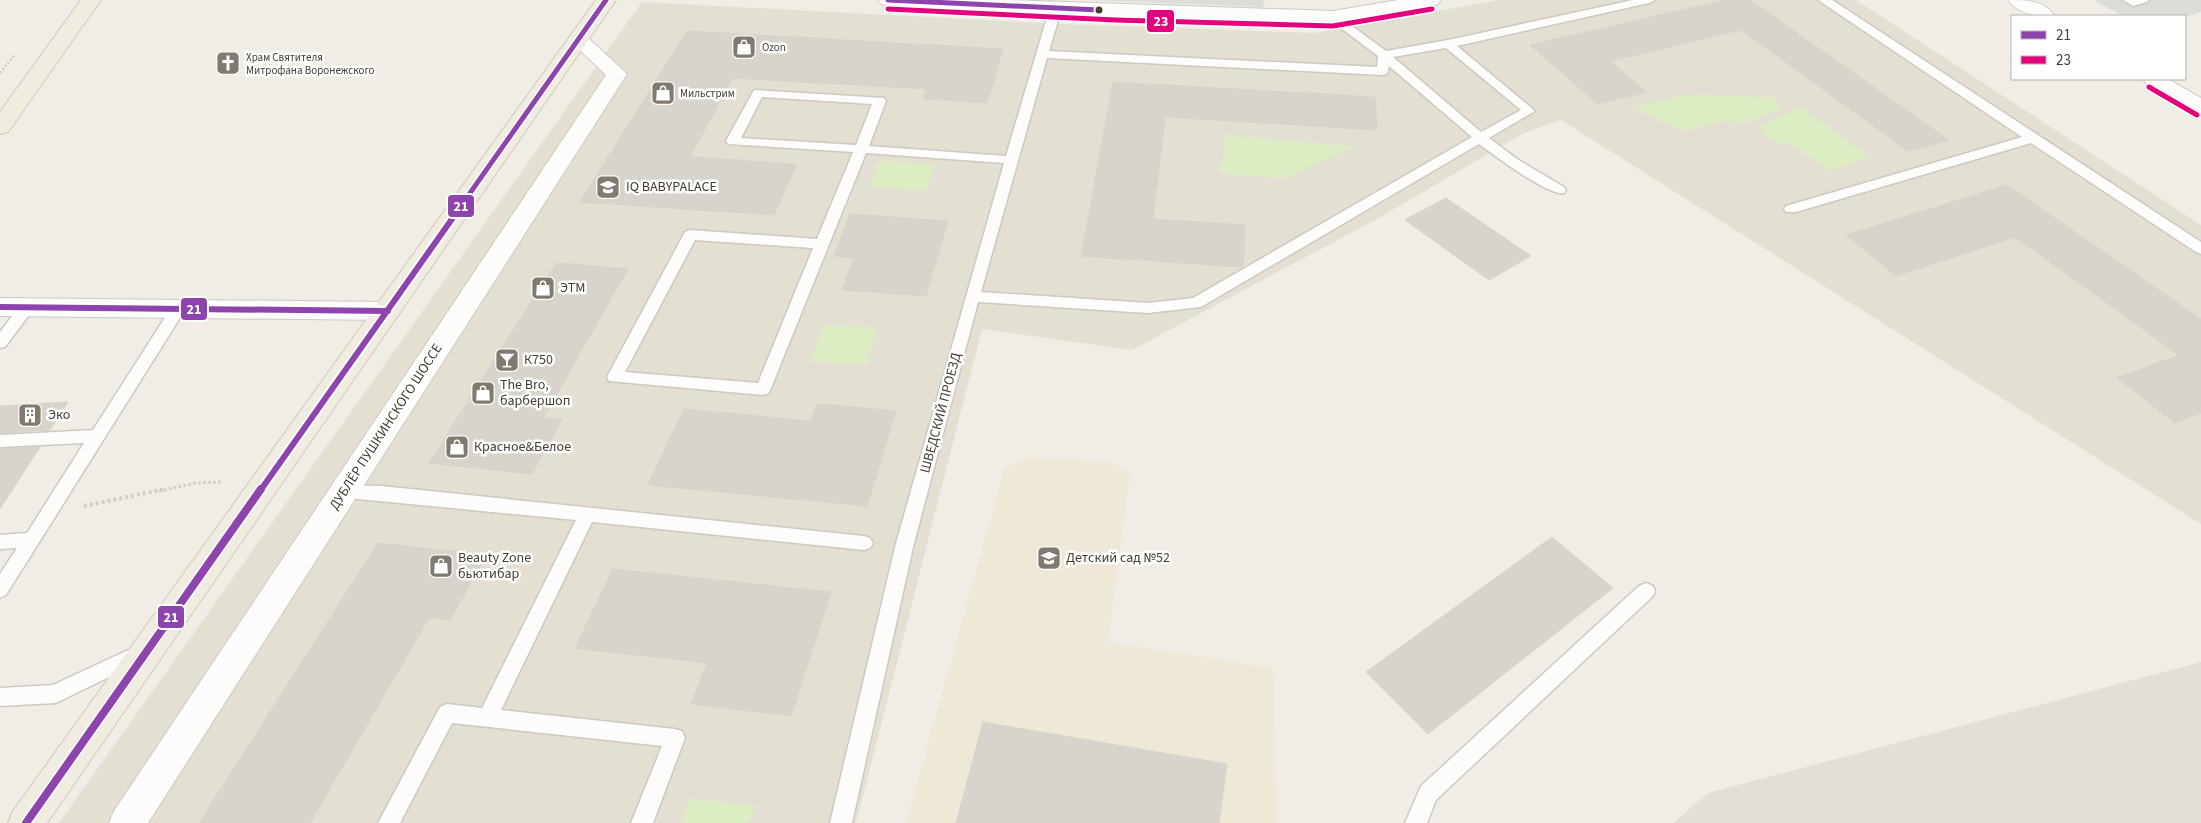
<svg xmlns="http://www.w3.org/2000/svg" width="2201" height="823" font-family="'Source Sans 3',sans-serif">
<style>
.residential{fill:#e4dfd3}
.industrial{fill:#e3ded7}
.education{fill:#eee8d7}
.green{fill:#ddedc3}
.parking{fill:#dedcd6}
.building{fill:#d7d4cd;stroke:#d8d3cc}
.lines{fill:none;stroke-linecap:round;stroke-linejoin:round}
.service-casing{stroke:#cbc9c2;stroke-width:3}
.minor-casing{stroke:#cbc9c2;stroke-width:2}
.tertiary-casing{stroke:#cbc9c2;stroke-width:2}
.primary-casing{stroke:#d4c9b1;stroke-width:2}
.path-far2{stroke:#d1cdc8;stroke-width:2.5;stroke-dasharray:2 2;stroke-linecap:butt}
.path-far1{stroke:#d1cdc8;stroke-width:3;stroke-dasharray:2.5 2.5;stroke-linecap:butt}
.path{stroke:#d1cdc8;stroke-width:4;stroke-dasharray:3 3;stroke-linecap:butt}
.service{fill:#fdfcfb;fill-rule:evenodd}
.minor{fill:#fdfcfb;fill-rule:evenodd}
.tertiary{fill:#fdfcfb;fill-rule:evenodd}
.primary{fill:#f1ece2;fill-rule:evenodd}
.bus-1-far2-casing{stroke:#fff;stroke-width:8}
.bus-1-far1-casing{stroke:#fff;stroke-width:10}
.bus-1-casing{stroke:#fff;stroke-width:11}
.bus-2-casing{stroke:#fff;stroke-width:8}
.bus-1-far2{stroke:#8e44ad;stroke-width:5}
.bus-1-far1{stroke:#8e44ad;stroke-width:6}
.bus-1{stroke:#8e44ad;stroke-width:8}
.bus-2{stroke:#e5007d;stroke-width:5}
.bus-dot{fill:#453d32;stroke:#fff;stroke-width:2}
.labels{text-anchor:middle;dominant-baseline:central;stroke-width:5;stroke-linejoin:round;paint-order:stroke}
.far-poi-label{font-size:11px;fill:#453d32;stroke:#fff;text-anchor:start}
.poi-label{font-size:14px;fill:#453d32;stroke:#fff;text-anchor:start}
.street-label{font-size:14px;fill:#453d32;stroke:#fff}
.line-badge{stroke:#fff;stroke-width:2}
.badge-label{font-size:14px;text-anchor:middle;font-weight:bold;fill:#fff}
</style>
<rect width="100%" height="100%" fill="#efede6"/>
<!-- residential -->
<path class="residential" d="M1500 0H1856L2201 225V524L1561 120 1524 133 1375 220 1132 350 982 329 856 823H59L642 2 1059 24 1314 33Z"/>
<!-- industrial -->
<path class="industrial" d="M2201 662V823H1673L1708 793Z"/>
<!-- education -->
<path class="education" d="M1027 457 1111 462 1130 474 1108 642 1273 668 1277 823H906L1004 470Z"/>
<!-- green -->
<path class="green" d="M1683 95 1772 97 1781 108 1743 124 1726 120 1682 131 1635 108Z
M1800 107 1869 157 1829 171 1796 147 1769 140 1759 126Z
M1226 135 1354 147 1283 179 1221 173Z
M879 161 934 164 926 190 870 187Z
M824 325 877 328 866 365 811 361Z
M690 799 755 806 749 823H682Z"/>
<!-- parking -->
<path class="parking" d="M1089 0H1264L1263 7Z
M2094 0H2201V12L2185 17 2123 16Z"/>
<!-- building -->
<path class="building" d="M1725 0H1750L1949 140 1908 151 1741 30 1610 61 1647 92 1598 104 1530 45Z
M687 31 1003 49 987 103 923 99 926 89 733 78 690 157 797 164 774 215 580 202Z
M1113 82 1375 97 1377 130 1165 117 1153 219 1245 225 1243 267 1081 256Z
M2007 185 2201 319V413L2175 423 2117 378 2179 355 2015 237 1896 276 1846 235Z
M1446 198 1531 256 1489 280 1405 220Z
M850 214 948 221 926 296 842 290 854 258 834 256Z
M556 263 628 269 543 418 562 419 532 474 429 463Z
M68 402 50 430 0 433V406Z
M817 404 896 411 867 506 648 485 684 409 811 421Z
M40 447 0 509V449Z
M1552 537 1613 588 1428 734 1366 672Z
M378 543 487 555 450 620 429 618 310 823H199Z
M613 569 831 592 791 716 691 704 707 663 575 648Z
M983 722 1227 764 1219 823H956Z"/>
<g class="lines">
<!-- service casing -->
<g class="service-casing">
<path id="service" d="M1633 0H1655L1649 3 1457 46 1535 111 1489 138 1517 159 1564 187 1566 190 1564 193C1549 197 1493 154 1479 144L1201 307 1148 313 978 302 913 547 852 823H830L895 547 1004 163 866 153 769 393 763 395 609 381 607 377 685 232 690 230 817 239 853 152 728 144 726 141 754 90 884 98 886 101 869 146 1006 156 1050 7 1056 4 1062 7 1049 51 1377 67 1378 56 1329 19 1327 17 1329 15H1337L1386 51 1448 40ZM1446 48 1521 110 1481 132 1393 57ZM1047 58 1383 75 1387 74 1389 66 1472 137 1193 298 1148 303 981 292ZM762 97 872 104 856 145 741 138ZM695 240 813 248 758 383 625 372Z
M1818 0H1832L2201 242V254L2196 252 2031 143 1796 212H1786L1784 209 1786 206 2022 137Z
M2123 0H2149L2147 2 2133 6Z
M27 302 32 303 35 307 5 347 0 348V332L22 303Z
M178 304 183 305 186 309 183 313 6 595 0 598V574L17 548 0 549V535L27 533 84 443 0 447V435L93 430 173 305Z
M343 485 381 486 864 536 870 538 873 543 870 548 864 550 592 522 501 710 675 729 682 731 685 738 653 823H631L662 746 452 723 400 823H378L440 707 447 704 482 708 576 520 337 497 334 492 337 487Z
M1646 583 1653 586 1655 591 1653 596 1436 800 1427 823H1405L1421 786 1639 586Z
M139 645 146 647 149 653 146 659 62 700 55 703 0 706V688L53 685Z"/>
</g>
<!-- minor casing -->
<g class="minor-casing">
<path id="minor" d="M878 0H1008L1333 11 1398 0H1441L1438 4 1431 6 1333 23 1115 17 888 6 881 4Z
M578 33 585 35 627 74 148 823H109L114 811 606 75 568 39 571 35Z"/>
</g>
<!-- tertiary casing -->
<g class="tertiary-casing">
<path id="tertiary" d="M2008 0C2025 0 2044 0 2055 16 2038 17 2019 15 2008 0Z
M2143 79H2168L2201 98V113L2193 112 2146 83Z
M0 298 388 302 397 305 401 311 397 317 388 320 0 316Z"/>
</g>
<!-- primary casing -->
<g class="primary-casing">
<path id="primary" d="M81 0H101L8 132 0 134V112Z
M596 0H616L47 823H8L13 811Z"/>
</g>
<!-- path-far2 -->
<path class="path-far2" d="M0 73 14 56"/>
<!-- path-far1 -->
<path class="path-far1" d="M159 491 196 483 221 482"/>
<!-- path -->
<path class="path" d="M84 506 165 489"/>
<!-- service -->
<use href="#service" class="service"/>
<!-- minor -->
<use href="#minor" class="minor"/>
<!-- tertiary -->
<use href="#tertiary" class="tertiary"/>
<!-- primary -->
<use href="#primary" class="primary"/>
<!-- bus-1-far2 casing -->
<g class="bus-1-far2-casing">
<path id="bus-1-far2" d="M888 0 1099 10
M451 220 606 0"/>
</g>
<!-- bus-1-far1 casing -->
<g class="bus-1-far1-casing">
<path id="bus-1-far1" d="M0 307 388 311
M260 491 452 219"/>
</g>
<!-- bus-1 casing -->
<g class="bus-1-casing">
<path id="bus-1" d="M26 823 261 489"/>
</g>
<!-- bus-2 casing -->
<g class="bus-2-casing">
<path id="bus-2" d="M888 9 1115 20 1333 26 1432 9
M2149 87 2197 115"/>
</g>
<!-- bus-1-far2 -->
<use href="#bus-1-far2" class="bus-1-far2"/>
<!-- bus-1-far1 -->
<use href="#bus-1-far1" class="bus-1-far1"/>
<!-- bus-1 -->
<use href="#bus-1" class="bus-1"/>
<!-- bus-2 -->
<use href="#bus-2" class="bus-2"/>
</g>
<!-- icons -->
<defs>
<g id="shop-square" transform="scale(1.25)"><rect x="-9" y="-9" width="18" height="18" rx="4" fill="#807b71" stroke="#fff"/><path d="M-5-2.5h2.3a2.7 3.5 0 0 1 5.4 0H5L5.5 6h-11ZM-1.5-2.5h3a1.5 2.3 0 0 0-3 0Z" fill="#fff"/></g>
<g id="church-square" transform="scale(1.25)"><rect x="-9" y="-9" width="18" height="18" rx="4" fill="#807b71" stroke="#fff"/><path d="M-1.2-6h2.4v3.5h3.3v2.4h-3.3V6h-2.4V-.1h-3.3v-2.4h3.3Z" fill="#fff"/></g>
<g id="school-square" transform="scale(1.25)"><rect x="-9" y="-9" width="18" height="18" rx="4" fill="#807b71" stroke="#fff"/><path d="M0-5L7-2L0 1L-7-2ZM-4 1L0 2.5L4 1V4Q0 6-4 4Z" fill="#fff"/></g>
<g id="bar-square" transform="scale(1.25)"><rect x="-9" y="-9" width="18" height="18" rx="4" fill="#807b71" stroke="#fff"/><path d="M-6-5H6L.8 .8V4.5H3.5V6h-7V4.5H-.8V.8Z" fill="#fff"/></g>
<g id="building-square" transform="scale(1.25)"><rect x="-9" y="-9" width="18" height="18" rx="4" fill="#807b71" stroke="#fff"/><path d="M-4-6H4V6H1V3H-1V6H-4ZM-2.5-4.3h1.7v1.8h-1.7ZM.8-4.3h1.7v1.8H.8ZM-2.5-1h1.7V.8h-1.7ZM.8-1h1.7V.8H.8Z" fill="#fff"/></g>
</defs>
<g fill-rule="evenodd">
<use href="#shop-square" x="744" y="47"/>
<use href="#church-square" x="228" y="63"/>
<use href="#shop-square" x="663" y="93"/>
<use href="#school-square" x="608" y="187"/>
<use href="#shop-square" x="543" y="288"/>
<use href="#bar-square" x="507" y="360"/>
<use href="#shop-square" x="483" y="393"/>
<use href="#building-square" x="30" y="415"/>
<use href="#shop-square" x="457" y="447"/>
<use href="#school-square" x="1049" y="558"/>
<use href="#shop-square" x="441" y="566"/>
</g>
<!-- markers -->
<circle class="bus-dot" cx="1099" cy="10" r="4.5"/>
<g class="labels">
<!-- far-poi labels -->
<g class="far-poi-label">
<text x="762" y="47">Ozon</text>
<text x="246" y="57">Храм Святителя<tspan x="246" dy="13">Митрофана Воронежского</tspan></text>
<text x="680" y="93">Мильстрим</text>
</g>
<!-- poi labels -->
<g class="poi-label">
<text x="626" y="187">IQ BABYPALACE</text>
<text x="560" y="288">ЭТМ</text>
<text x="524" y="360">К750</text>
<text x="500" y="385">The Bro,<tspan x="500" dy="16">барбершоп</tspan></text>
<text x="48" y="415">Эко</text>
<text x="474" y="447">Красное&amp;Белое</text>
<text x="458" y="558">Beauty Zone<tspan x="458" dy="16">бьютибар</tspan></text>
<text x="1066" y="558">Детский сад №52</text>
</g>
<!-- street labels -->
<g class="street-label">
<text transform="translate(941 413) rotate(-75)">ШВЕДСКИЙ ПРОЕЗД</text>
<text transform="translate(386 427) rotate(-57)">ДУБЛЁР ПУШКИНСКОГО ШОССЕ</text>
</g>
</g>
<g class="line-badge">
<rect x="1146" y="9" width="29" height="24" rx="5" fill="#e5007d"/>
<rect x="447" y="194" width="28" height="24" rx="5" fill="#8e44ad"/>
<rect x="180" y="297" width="28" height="24" rx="5" fill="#8e44ad"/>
<rect x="157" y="605" width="28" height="24" rx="5" fill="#8e44ad"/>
</g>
<g class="badge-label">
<text x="1161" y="26">23</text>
<text x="461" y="211">21</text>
<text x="194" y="314">21</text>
<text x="171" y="622">21</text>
</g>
<!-- legend -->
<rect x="2011" y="15" width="175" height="65" fill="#ffffff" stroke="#b5b1ad"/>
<rect x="2021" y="31" width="25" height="8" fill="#8e44ad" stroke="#b5b1ad"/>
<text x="2056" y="40" font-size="15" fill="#453d32">21</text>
<rect x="2021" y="56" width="25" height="8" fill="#e5007d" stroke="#b5b1ad"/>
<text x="2056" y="65" font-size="15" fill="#453d32">23</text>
</svg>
